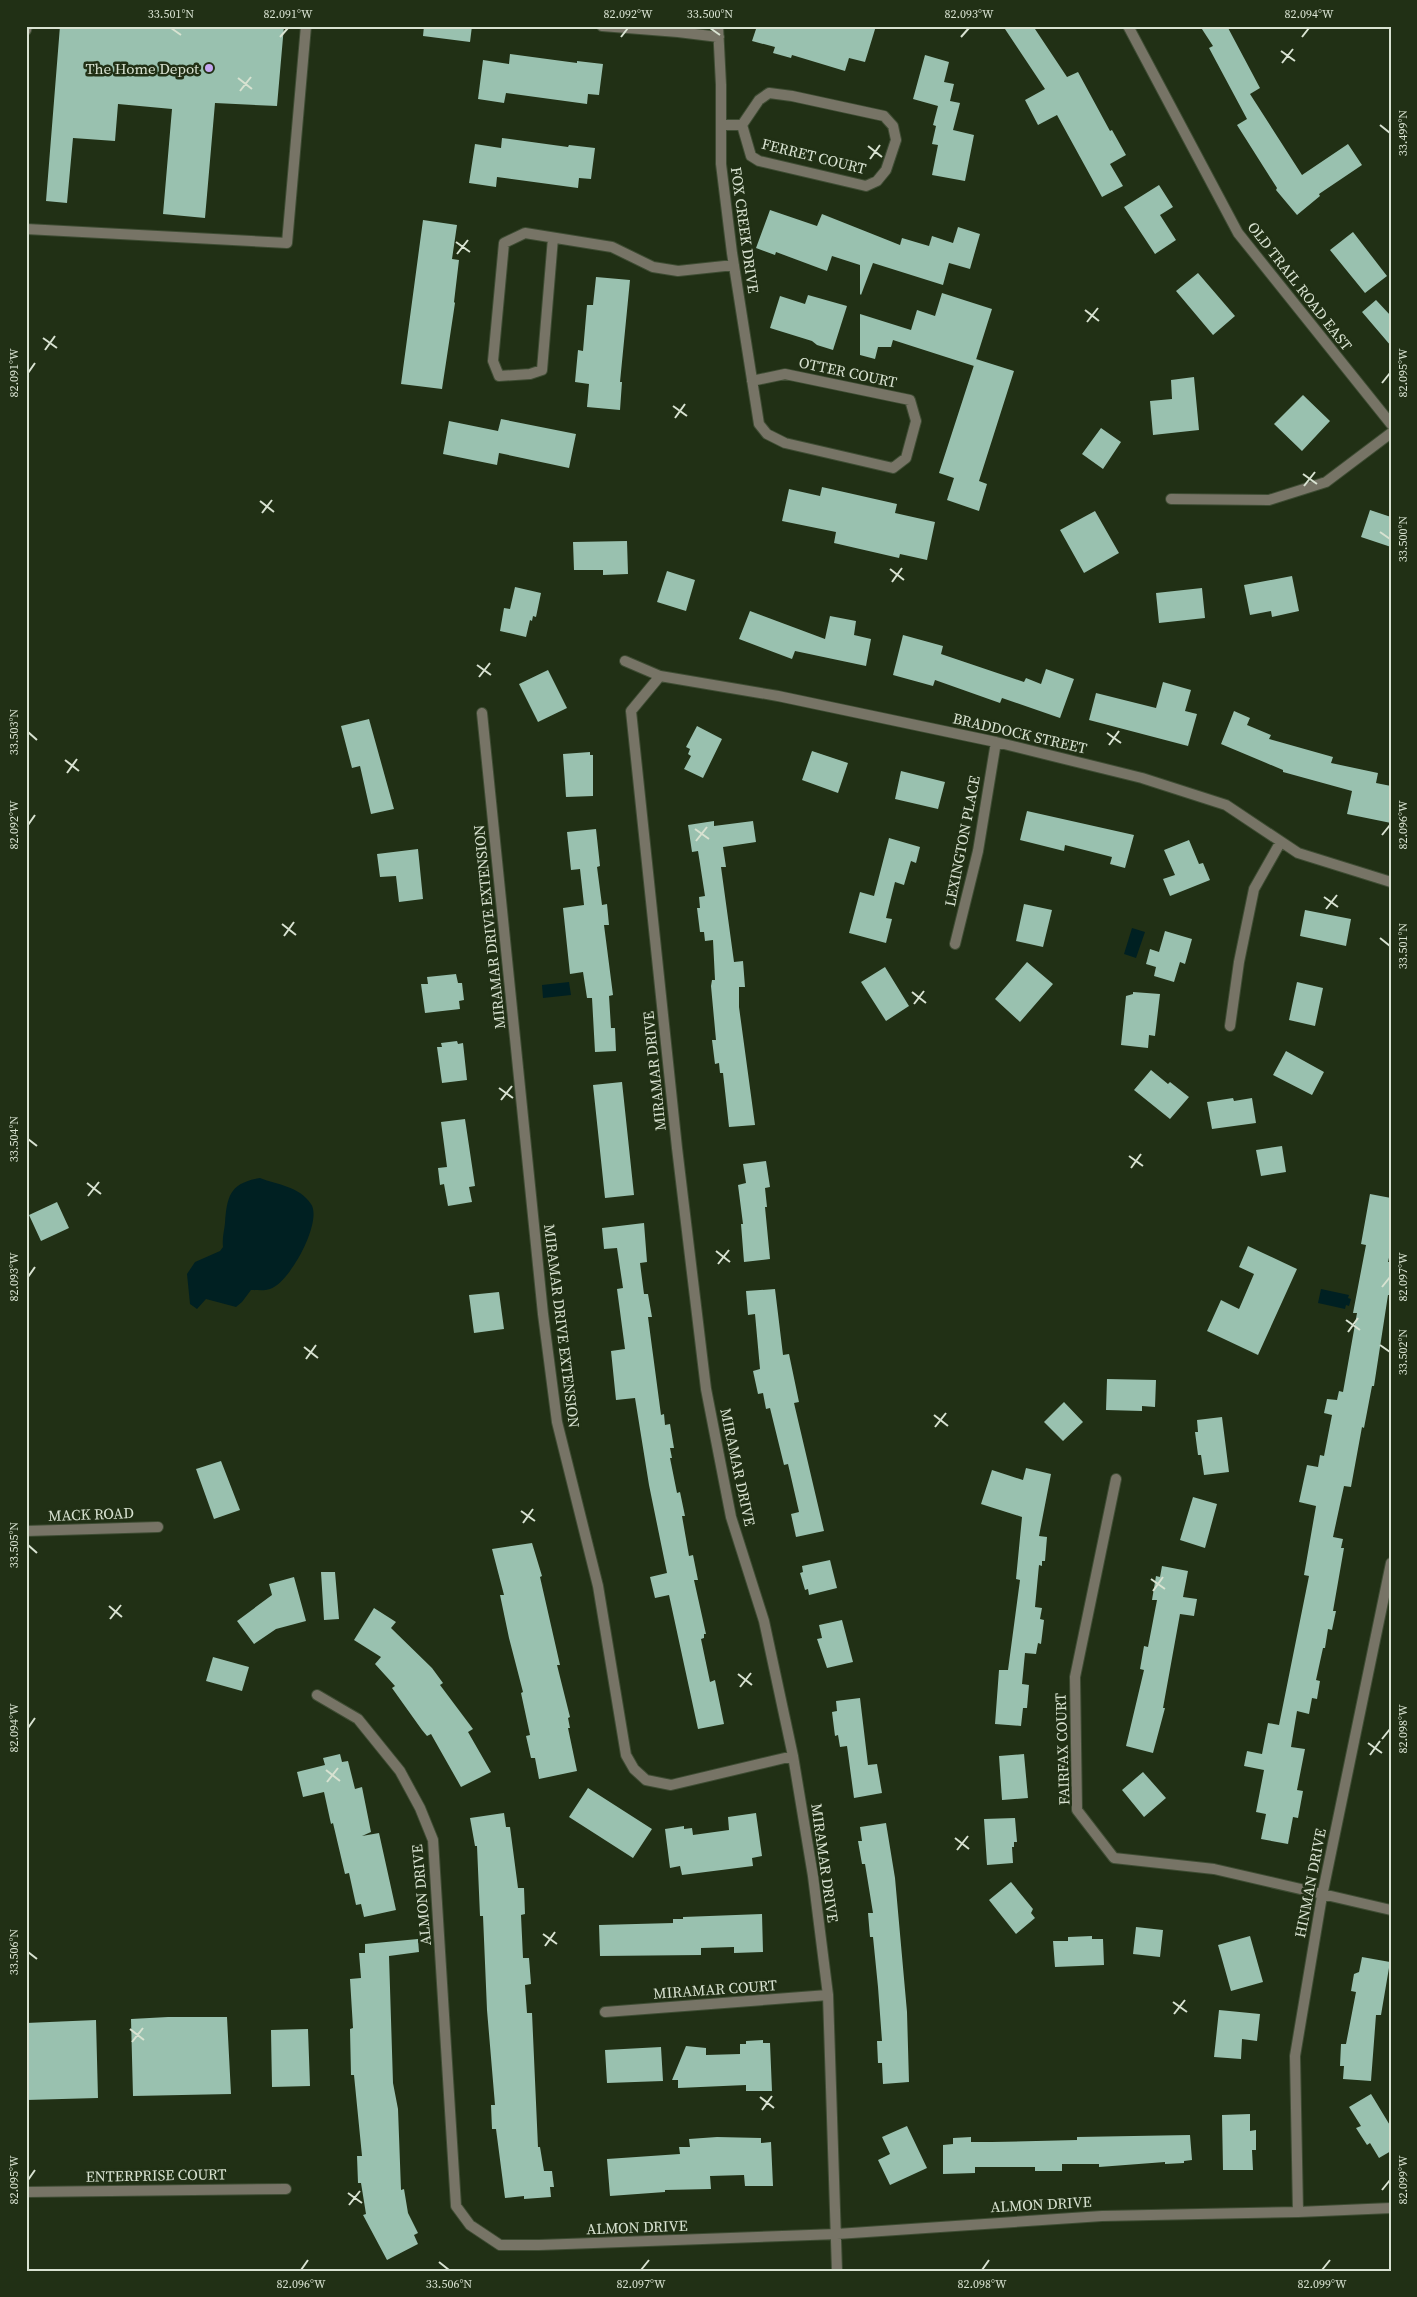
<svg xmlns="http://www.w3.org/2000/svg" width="1417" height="2297" font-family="'Source Serif 4',serif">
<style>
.water{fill:#002022}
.building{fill:#99c1af}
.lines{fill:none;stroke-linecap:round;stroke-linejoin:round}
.lane-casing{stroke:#3e4c33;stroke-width:12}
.street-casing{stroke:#3e4c33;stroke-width:12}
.lane{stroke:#777466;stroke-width:10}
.street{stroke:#777466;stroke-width:10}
.ticks{fill:none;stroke:#d8e2d1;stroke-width:2}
.poi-dot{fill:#c5a7f1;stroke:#213015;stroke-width:2}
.labels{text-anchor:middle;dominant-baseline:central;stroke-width:5;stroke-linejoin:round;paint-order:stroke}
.poi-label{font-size:15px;fill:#d8e2d1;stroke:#213015;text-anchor:end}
.street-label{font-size:15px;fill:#d8e2d1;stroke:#213015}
.neatline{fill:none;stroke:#d8e2d1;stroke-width:2}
.ticks-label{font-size:12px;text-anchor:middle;fill:#d8e2d1}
</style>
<rect width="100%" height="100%" fill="#213015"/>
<!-- water -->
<path class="water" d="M1132 928 1145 932 1136 958 1124 954Z
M569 982 571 995 543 998 542 985Z
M260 1178C278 1185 299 1186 311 1204 323 1221 290 1283 270 1289 265 1291 257 1290 251 1290L242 1302 236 1307 206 1299 197 1309 190 1304 187 1274 195 1262 220 1251 223 1247C222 1238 224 1232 225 1223 227 1196 230 1183 260 1178Z
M1321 1289 1349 1295 1348 1298 1351 1299 1349 1306 1346 1305 1345 1309 1318 1303Z"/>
<!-- building -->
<path class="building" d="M60 26H284L277 106 215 103 205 218 163 214 172 109 118 104 115 141 73 138 67 203 46 201Z
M424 26H472L470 42 423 36Z
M757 26H876L865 62 849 58 845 71 792 55 791 58 773 53 775 47 752 41Z
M1003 26H1033L1067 77 1078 72 1110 131 1112 130 1126 155 1110 164 1123 186 1102 197 1057 115 1038 125 1025 100 1045 89Z
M1200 26H1227L1260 88 1250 94 1302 175 1348 144 1362 165 1319 194 1320 196 1297 215 1276 190 1277 188 1237 125 1247 119 1209 48 1213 46Z
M510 54 577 63V61L603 64 599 95 588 94 587 104 506 93 504 103 478 99 483 60 509 64Z
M925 55 949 62 944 82 954 84 950 101 960 103 953 130 974 135 965 181 932 175 938 145 932 144 936 126 933 125 938 106 913 99Z
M502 138 568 147 569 145 595 148 591 179 579 178 578 188 497 177 496 187 469 183 475 144 501 148Z
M1159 185 1173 207 1160 215 1176 240 1155 254 1124 207Z
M770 210 817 226 822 214 900 245 902 238 929 246 932 236 953 243 958 227 980 234 970 269 949 263 943 285 873 263 861 295 860 294V265L832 256 827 271 776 252 775 255 756 248Z
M423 220 457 225 452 259 459 260 454 302 455 303 442 389 401 384Z
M1353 232 1387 276 1365 293 1330 250Z
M1198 273 1235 316 1213 335 1176 291Z
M596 277 630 280 620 382H622L620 410 587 407 589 384 575 382 578 350 583 351 587 305H593Z
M942 293 992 309 974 366 893 340 891 347H878L875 359 860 355V314L911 330 917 310 935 316Z
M808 295 847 306 833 350 817 345 812 341 770 328 780 296 805 304Z
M1376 300 1391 316V346L1362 312Z
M976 359 1014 371 979 481 987 484 979 511 947 500 954 478 939 473Z
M1194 377 1199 430 1153 435 1150 401 1172 399 1171 380Z
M1303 395 1330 421 1302 451 1274 424Z
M501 419 576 434 569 468 499 453 497 465 443 454 449 421 498 431Z
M1101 428 1121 442 1103 469 1082 454Z
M822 487 897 504 895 513 935 522 927 560 900 554 899 558 834 543 836 532 782 521 789 489 820 496Z
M1370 510 1391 517V547L1361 537Z
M1095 511 1119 553 1084 573 1060 530Z
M627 541 628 574 603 575V570H574L573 542Z
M667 571 695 580 686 611 657 602Z
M1292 576 1299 611 1272 617 1271 611 1250 615 1244 585Z
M515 587 541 593 536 617 533 616 532 621 530 620 526 637 500 631 504 608 510 609Z
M1202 588 1205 618 1159 623 1156 593Z
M750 611 825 639 830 616 856 621 854 635 871 639 866 666 795 651 792 659 739 639Z
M903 635 943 646 941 654 1024 682 1026 678 1041 684 1046 669 1074 679 1060 718 1002 698 1000 703 935 680 933 686 893 675Z
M548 670 567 708 538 722 519 684Z
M1163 682 1191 690 1185 711 1197 714 1188 746 1089 720 1096 693 1156 708Z
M1234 711 1250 718 1247 725 1271 735 1269 739 1333 757 1331 763 1378 773 1376 783 1391 786V823L1347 814 1352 791 1283 772V770L1221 744Z
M369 719 394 809 371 814 360 766 352 768 341 726Z
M697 726 722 739 703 778 684 769 691 756 688 754 690 749 686 747Z
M812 751 848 763 838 793 802 780Z
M590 752V755H593V796L566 797 563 754Z
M901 771 945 782 938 809 895 799Z
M1027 811 1134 835 1125 868 1110 864 1112 857 1065 845 1064 851 1020 840Z
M714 821V826L753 821 756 842 723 847 726 867H721L734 962 743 961 745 987H739V1007L755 1125 729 1127 723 1073H720L719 1063 715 1064 712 1040H716L711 986 712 980H715L713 940 705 941 704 932H700L697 908H700L699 897 705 896 698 851 692 852 688 825Z
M596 829 600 866 597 867 602 905 607 904 609 925H604L613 995 609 996 611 1028H615L616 1051 595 1052 592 998H587L583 972 570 974 563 908 584 905 580 869 571 870 567 832Z
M889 838 920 847 916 863 911 861 904 885 895 882 886 918 892 919 886 943 849 933 860 892 874 896Z
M1189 840 1199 864 1203 863 1210 880 1170 896 1163 879 1175 875 1164 850Z
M418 849 423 899 399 902 396 876 380 877 377 854Z
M1024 904 1052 910 1043 947 1016 941Z
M1305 910 1351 919 1346 946 1300 936Z
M1165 931 1192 939 1185 964 1180 962 1174 982 1154 976 1156 967 1146 964 1150 949 1159 952Z
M1027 962 1053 984 1020 1022 995 999Z
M885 967 909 1006 886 1021 861 982Z
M456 974 458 983H462L464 1000 459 1001 460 1009 425 1013 421 984H428L427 977Z
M1297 982 1323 988 1315 1026 1289 1020Z
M1133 992 1160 994 1155 1036 1149 1035 1148 1048 1121 1045 1126 996 1133 994Z
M457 1041 458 1044 463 1043 467 1080 442 1083 437 1047H442L441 1043Z
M1286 1051 1324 1072 1312 1095 1273 1075Z
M1151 1070 1168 1084 1170 1082 1189 1097 1170 1119 1134 1090Z
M622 1082 634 1195 605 1198 593 1085Z
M1233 1098 1234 1101 1252 1098 1256 1123 1212 1129 1207 1102Z
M465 1119 475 1186 469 1187 472 1202 448 1206 444 1184 440 1185 438 1168 447 1167 441 1122Z
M1282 1146 1286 1172 1261 1176 1256 1150Z
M766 1161 770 1187 765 1188 767 1207H765L770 1259 744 1262 741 1224H743L738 1185 746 1183 743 1164Z
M1370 1194 1391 1198V1249L1388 1262H1391V1295H1388L1374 1386H1372L1364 1428 1362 1427 1351 1487 1344 1486 1333 1537 1343 1539 1341 1548H1344L1333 1611H1336L1332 1630 1328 1629 1325 1648H1323L1316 1680 1320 1681 1317 1699 1312 1698 1309 1714 1297 1711 1291 1747 1305 1749 1297 1790 1303 1791 1298 1818 1293 1817 1288 1844 1261 1839 1266 1814 1256 1812 1264 1770 1244 1766 1247 1751 1262 1754 1268 1723 1279 1725 1309 1576 1304 1575 1316 1506 1299 1502 1307 1465 1318 1467 1320 1455 1324 1456 1332 1415 1324 1413 1327 1399 1337 1400 1339 1391 1343 1392 1357 1313H1353L1366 1245 1361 1244Z
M57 1202 69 1228 41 1241 29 1215Z
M644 1223 647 1262 640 1263 644 1294H648L652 1317H648L661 1415 664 1414 665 1425 670 1424 674 1448H670L672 1458H670L677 1493 680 1492 685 1516H682L689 1556 693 1555 698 1580H694L706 1634H704V1638L701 1639 710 1682 715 1680 724 1724 698 1729 669 1595 655 1598 650 1577 667 1573 649 1485 635 1398 616 1400 611 1351 625 1349 617 1289 623 1288 617 1248 604 1249 602 1228Z
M1248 1246 1297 1269 1258 1355 1207 1331 1221 1300 1239 1309 1254 1274 1239 1267Z
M775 1289 783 1355 789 1354 799 1402 794 1403 824 1531 796 1537 791 1514 799 1512 788 1464 784 1465 770 1408 766 1409 763 1393 758 1394 753 1371 760 1369 755 1314 748 1315 746 1291Z
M499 1292 504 1329 474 1333 469 1295Z
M1107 1379 1156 1380 1155 1407 1142 1406V1411L1106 1410Z
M1064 1402 1083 1422 1063 1441 1044 1422Z
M1222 1417 1229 1472 1204 1475 1201 1455H1198L1195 1432H1198L1197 1420Z
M221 1461 240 1510 214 1519 196 1469Z
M1026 1468 1051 1474 1039 1536 1047 1537 1045 1561H1042V1566L1039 1565 1035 1607 1042 1608 1040 1619 1044 1620 1041 1644 1038 1643 1036 1654 1025 1653 1022 1684 1029 1685 1027 1708H1023L1021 1726 995 1724 999 1670H1008L1020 1580 1016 1579 1022 1517 981 1504 992 1470 1023 1480Z
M1193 1497 1217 1504 1205 1548 1180 1540Z
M532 1543 542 1576 540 1577 560 1665H557L570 1717 568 1718 570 1728H568L577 1771 539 1779 535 1758H531L526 1736 530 1735 521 1693 523 1692 509 1638 500 1595H504L492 1549Z
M830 1560 837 1588 809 1595 808 1589 805 1590 800 1573 803 1572 802 1566Z
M1162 1566 1188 1571 1183 1597 1197 1599 1194 1616 1180 1614 1163 1708H1165L1153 1753 1126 1746 1144 1670 1140 1669 1144 1646 1148 1647 1157 1600H1152L1156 1576 1160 1577Z
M321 1572H335L339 1619 324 1620Z
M294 1577 306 1621 276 1629 254 1644 237 1621 272 1595 269 1584Z
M374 1608 396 1622 391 1628 432 1668 443 1683 440 1685 473 1729 468 1732 491 1772 461 1787 431 1734 427 1736 422 1730 392 1688 395 1686 375 1664 381 1657 354 1640Z
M842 1620 853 1662 827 1668 817 1639 822 1638 819 1625Z
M213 1657 249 1667 242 1691 206 1681Z
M860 1698 868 1765 877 1764 882 1793 854 1798 847 1746 840 1747 838 1735 835 1736 832 1712 837 1711 836 1701Z
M340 1754 342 1762 348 1761 355 1789 362 1787 371 1832 362 1836 379 1833 396 1910 364 1917 361 1904 356 1905 349 1873 345 1874 333 1823 331 1824 324 1792 303 1797 297 1772 325 1765 323 1758Z
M1024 1754 1028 1798 1002 1800 999 1756Z
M1143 1772 1166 1798 1144 1817 1122 1790Z
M588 1788 652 1829 633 1858 569 1817Z
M504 1813 506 1827H510L518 1888H524L525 1914 521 1915 523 1958H529L531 1984 525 1985 527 2013H532L538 2147H540L544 2171H552L554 2187H550L551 2197 524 2199V2196L505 2198 496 2129H492L491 2105H495L487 2010 483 1916H480L477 1846H475L470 1818Z
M756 1813 762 1856 752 1858 753 1866 682 1875 680 1866 670 1868 665 1829 684 1826V1829L692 1828 693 1835 729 1830 728 1817Z
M1015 1818 1017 1842H1014V1847H1012L1013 1863 987 1865 984 1819Z
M886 1823 895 1878 907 2012 909 2082 883 2084 882 2063H878L877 2041H882L878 1987 873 1937H870L868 1913H873L865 1864H862L858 1841H862L860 1827Z
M1011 1882 1033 1909 1031 1913 1035 1918 1016 1934 989 1900Z
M762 1914 763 1952 734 1953V1947L701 1948V1955L600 1956 599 1925 673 1923V1919H683V1917Z
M1136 1927 1163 1930 1160 1957 1133 1954Z
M1092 1936V1939H1103L1104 1965 1055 1967 1053 1941H1068V1937Z
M1250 1936 1263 1982 1231 1991 1218 1945Z
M418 1939 419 1952 389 1956 393 2083 398 2109 401 2190 404 2189 408 2213 418 2233 414 2235 418 2244 387 2260 363 2215 366 2214 361 2183H358L357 2156H362L354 2075H351L350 2029 353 2028 350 1979 361 1978 359 1953H365V1944Z
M1362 1957 1390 1962 1381 2015H1376L1371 2081 1343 2079 1344 2066H1340L1341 2044H1346L1356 1992 1351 1991 1354 1974 1359 1972Z
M1219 2010 1260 2014 1257 2041 1242 2039 1241 2059 1214 2057Z
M168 2017H227L231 2094 133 2096 131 2019Z
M96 2020 98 2098 26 2100V2023Z
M308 2029 310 2086 272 2087 271 2030Z
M763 2040V2043H770L772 2091H746V2085L678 2088V2080H672L686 2046 706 2048V2055L740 2054V2044H746V2041Z
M661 2047 663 2081 607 2083 605 2050Z
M1371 2094 1391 2127V2151L1379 2158 1370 2143 1367 2145 1356 2128 1361 2126 1349 2107Z
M1250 2114V2131L1256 2130V2150H1252L1253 2170H1223L1222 2115Z
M907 2126 927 2168 890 2185 878 2160 890 2154 882 2137Z
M1190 2135 1192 2160 1184 2161V2163L1165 2164V2162L1099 2167V2164H1062V2171H1035V2167H975V2173L943 2174V2145L953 2144V2138L971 2137V2142H992L1077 2140V2137Z
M717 2137 761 2138V2143L771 2142 773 2186H745L744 2175 710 2176 711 2189 665 2190V2192L610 2196 607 2159 680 2154 679 2147H690L689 2139Z"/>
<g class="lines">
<!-- lane casing -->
<g class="lane-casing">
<path id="lane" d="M26 30 27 26
M26 229 287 243 306 26"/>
</g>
<!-- street casing -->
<g class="street-casing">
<path id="street" d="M602 26 678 32 719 37
M718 26 721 85V164L732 253 759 424 767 434 785 443 893 468 906 458 916 421 910 400 785 374 752 381
M1128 26 1238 233 1391 424
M721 125H742L759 100 769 93 792 96 884 116 893 126 896 140 886 170 877 181 866 186 759 161 751 156 742 125
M553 238 542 370 530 374 499 376 493 361 504 243 525 233 612 247 653 267 678 271 734 265
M1171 499 1269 500 1326 482 1391 433
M625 661 660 676 778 696 996 742 1142 778 1226 805 1298 853 1391 882
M660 676 631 711 677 1148 706 1389 731 1517 764 1621 793 1756 813 1876 828 1995 837 2271
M482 713 543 1314 557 1422 598 1586 626 1755 634 1769 646 1780 671 1785 793 1756
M955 944 978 851 996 742
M1230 1026 1239 962 1254 889 1280 843
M1116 1479 1075 1677 1077 1810 1114 1858 1214 1869 1391 1910
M26 1531 158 1527
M317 1695 358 1719 400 1771 420 1808 433 1840 456 2206 470 2225 500 2245H539L837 2234 1102 2216 1298 2212 1391 2208
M605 2012 828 1995
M26 2192 286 2189
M1298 2212 1295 2056 1322 1896 1391 1563"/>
</g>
<!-- lane -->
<use href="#lane" class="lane"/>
<!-- street -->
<use href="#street" class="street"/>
</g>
<!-- ticks -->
<path class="ticks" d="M171 28 181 35M710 28 720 35M280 37 288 28M621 37 628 28M961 37 969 28M1302 37 1309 28M1281 51 1295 61M1282 63 1293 49M238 78 252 89M240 91 251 77M1380 125 1390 133M868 146 882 157M870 159 880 145M456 242 470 252M457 254 468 240M1085 310 1099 321M1087 322 1098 308M43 338 57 348M45 350 55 336M28 373 35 363M1382 383 1390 373M673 406 687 416M675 418 685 404M1303 474 1317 484M1304 486 1315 472M260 501 274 512M262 513 272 500M1380 532 1390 539M890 569 904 580M892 582 902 568M477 665 491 675M479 677 490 663M28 732 37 740M1107 733 1121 743M1109 745 1119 731M65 760 79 771M67 773 77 759M28 825 35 815M695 829 709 839M1382 835 1390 825M696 841 707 827M1324 897 1338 907M1326 909 1337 895M282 924 296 935M284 936 294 922M1380 938 1390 946M912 992 926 1003M914 1004 924 991M499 1088 513 1098M501 1100 512 1086M28 1139 37 1146M1129 1156 1143 1166M1131 1168 1141 1154M87 1183 101 1194M88 1196 99 1182M716 1251 730 1262M718 1264 729 1250M28 1277 35 1267M1382 1287 1390 1277M1346 1320 1360 1330M1348 1332 1358 1318M1380 1345 1390 1352M304 1347 318 1358M306 1359 316 1345M934 1415 948 1426M935 1427 946 1413M521 1511 535 1521M523 1523 533 1509M28 1545 37 1553M1151 1579 1165 1589M1153 1591 1163 1577M109 1606 122 1617M110 1619 121 1605M738 1674 752 1685M740 1687 751 1673M28 1728 35 1718M1382 1739 1390 1729M1368 1743 1382 1753M1370 1755 1380 1741M326 1770 340 1781M327 1782 338 1768M955 1838 969 1849M957 1850 968 1836M543 1934 557 1944M545 1946 555 1932M28 1952 37 1959M1173 2002 1187 2012M1174 2014 1185 2000M130 2029 144 2040M132 2042 143 2028M760 2097 774 2108M762 2110 772 2096M28 2180 35 2170M1382 2190 1390 2180M348 2193 362 2203M349 2205 360 2191M439 2262 449 2270M301 2270 308 2260M641 2270 649 2260M982 2270 989 2260M1322 2270 1330 2260"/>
<!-- markers -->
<circle class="poi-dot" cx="209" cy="68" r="5"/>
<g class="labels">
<!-- poi labels -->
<g class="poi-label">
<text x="199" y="68">The Home Depot</text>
</g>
<!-- street labels -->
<g class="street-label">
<text transform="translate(814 156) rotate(14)">FERRET COURT</text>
<text transform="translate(745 230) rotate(82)">FOX CREEK DRIVE</text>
<text transform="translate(1300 286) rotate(52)">OLD TRAIL ROAD EAST</text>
<text transform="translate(848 372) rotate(12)">OTTER COURT</text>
<text transform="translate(1020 733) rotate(13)">BRADDOCK STREET</text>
<text transform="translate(962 841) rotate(-79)">LEXINGTON PLACE</text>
<text transform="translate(489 927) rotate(-96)">MIRAMAR DRIVE EXTENSION</text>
<text transform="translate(654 1071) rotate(-96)">MIRAMAR DRIVE</text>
<text transform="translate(562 1326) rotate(83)">MIRAMAR DRIVE EXTENSION</text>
<text transform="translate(738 1467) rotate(78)">MIRAMAR DRIVE</text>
<text transform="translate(91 1514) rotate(-2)">MACK ROAD</text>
<text transform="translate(1062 1749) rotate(-92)">FAIRFAX COURT</text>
<text transform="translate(825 1863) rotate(82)">MIRAMAR DRIVE</text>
<text transform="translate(1310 1883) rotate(-79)">HINMAN DRIVE</text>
<text transform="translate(421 1895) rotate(-95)">ALMON DRIVE</text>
<text transform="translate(715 1989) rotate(-4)">MIRAMAR COURT</text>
<text transform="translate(156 2175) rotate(-1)">ENTERPRISE COURT</text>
<text transform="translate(1041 2204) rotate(-3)">ALMON DRIVE</text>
<text transform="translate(637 2227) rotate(-2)">ALMON DRIVE</text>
</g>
</g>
<!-- border -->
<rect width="1417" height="2297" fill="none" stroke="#213015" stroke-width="55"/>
<rect x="28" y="28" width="1362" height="2242" class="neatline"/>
<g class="ticks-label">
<text x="171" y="18">33.501°N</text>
<text x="288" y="18">82.091°W</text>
<text x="628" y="18">82.092°W</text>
<text x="710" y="18">33.500°N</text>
<text x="969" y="18">82.093°W</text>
<text x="1309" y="18">82.094°W</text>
<text transform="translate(1403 133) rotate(-90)" y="4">33.499°N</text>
<text transform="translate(14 373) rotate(-90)" y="4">82.091°W</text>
<text transform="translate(1403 373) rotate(-90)" y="4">82.095°W</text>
<text transform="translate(1403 539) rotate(-90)" y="4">33.500°N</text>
<text transform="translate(14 732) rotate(-90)" y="4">33.503°N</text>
<text transform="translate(14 825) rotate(-90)" y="4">82.092°W</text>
<text transform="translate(1403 825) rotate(-90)" y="4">82.096°W</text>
<text transform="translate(1403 946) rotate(-90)" y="4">33.501°N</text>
<text transform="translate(14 1139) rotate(-90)" y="4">33.504°N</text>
<text transform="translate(14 1277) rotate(-90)" y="4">82.093°W</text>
<text transform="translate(1403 1277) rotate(-90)" y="4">82.097°W</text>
<text transform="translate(1403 1352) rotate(-90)" y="4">33.502°N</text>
<text transform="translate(14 1545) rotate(-90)" y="4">33.505°N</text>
<text transform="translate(14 1728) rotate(-90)" y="4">82.094°W</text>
<text transform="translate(1403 1729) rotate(-90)" y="4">82.098°W</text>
<text transform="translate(14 1952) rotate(-90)" y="4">33.506°N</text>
<text transform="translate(14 2180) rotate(-90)" y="4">82.095°W</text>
<text transform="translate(1403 2180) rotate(-90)" y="4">82.099°W</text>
<text x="301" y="2288">82.096°W</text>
<text x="449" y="2288">33.506°N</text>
<text x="641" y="2288">82.097°W</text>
<text x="982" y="2288">82.098°W</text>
<text x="1322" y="2288">82.099°W</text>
</g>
</svg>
